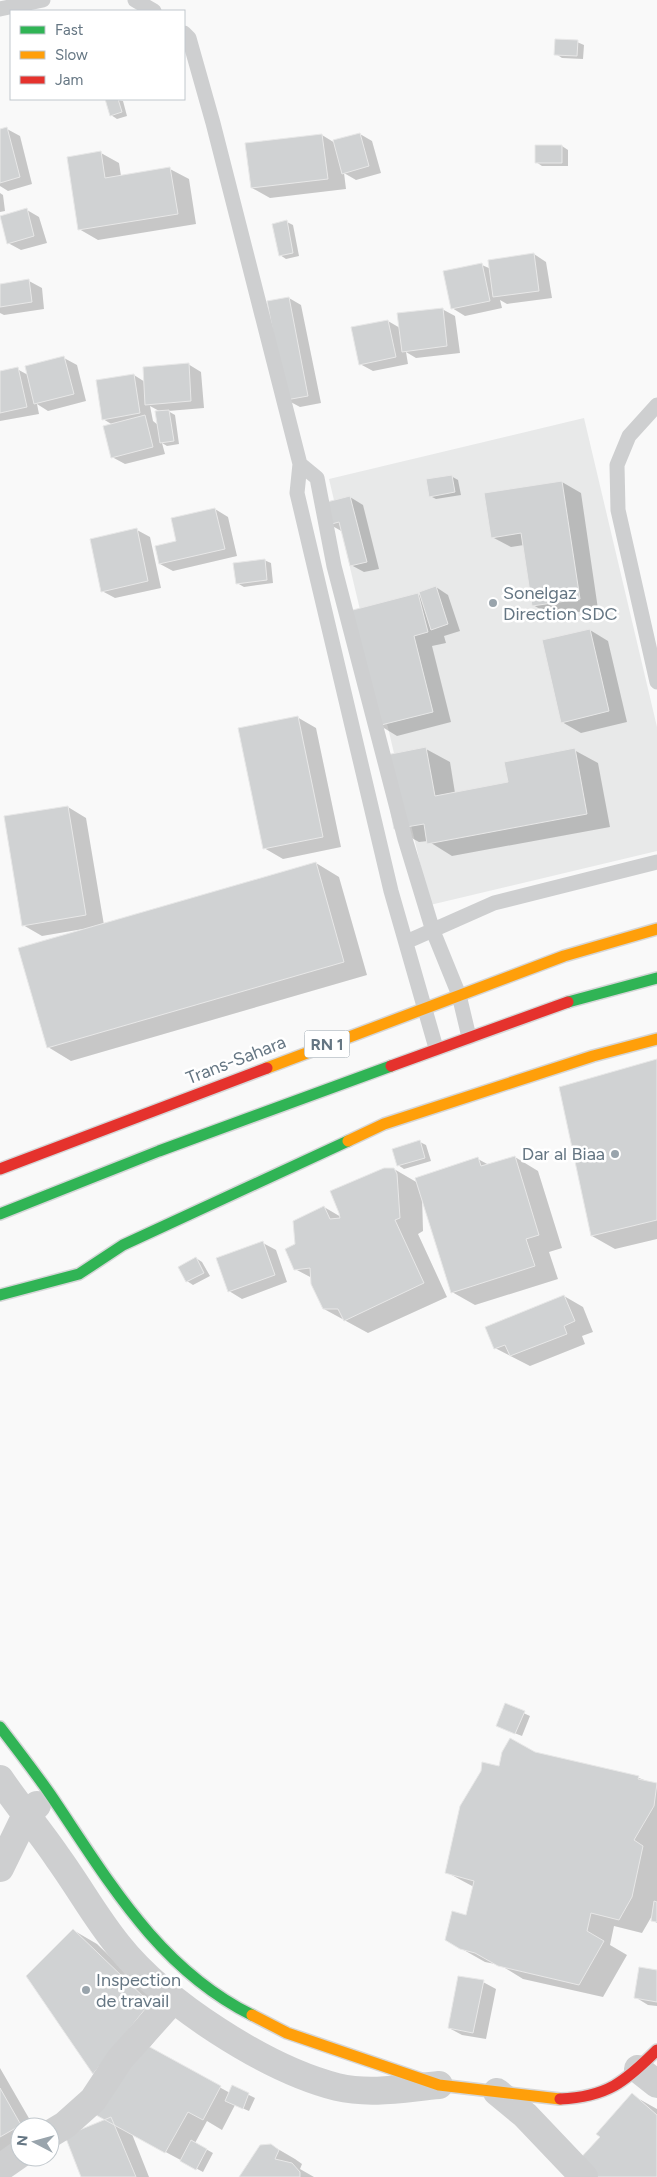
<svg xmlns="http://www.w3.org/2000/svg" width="657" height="2177" font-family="Figtree,sans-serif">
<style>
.built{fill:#e8e9e9}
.shadow{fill:#0003;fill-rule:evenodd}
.building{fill:#d0d2d3;stroke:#e8e8e8}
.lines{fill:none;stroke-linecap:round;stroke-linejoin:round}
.fast-casing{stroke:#d5d6d7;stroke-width:14}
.slow-casing{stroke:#d5d6d7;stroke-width:14}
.jam-casing{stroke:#d5d6d7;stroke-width:14}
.lane{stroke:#cecfd0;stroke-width:15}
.street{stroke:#cecfd0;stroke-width:28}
.fast{stroke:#30b455;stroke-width:11}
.slow{stroke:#ff9f0a;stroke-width:11}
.jam{stroke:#e5322d;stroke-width:11}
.poi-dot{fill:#99a4ac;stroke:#fff;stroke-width:2}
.labels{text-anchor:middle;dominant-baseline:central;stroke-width:5;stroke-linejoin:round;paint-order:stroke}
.shield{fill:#fff;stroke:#939fa8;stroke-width:1}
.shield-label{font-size:16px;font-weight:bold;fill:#657683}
.poi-label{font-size:18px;fill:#657683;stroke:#fff;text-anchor:start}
.street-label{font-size:18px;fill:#657683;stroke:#fff}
</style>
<rect width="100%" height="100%" fill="#f9f9f9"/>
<!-- built -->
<path class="built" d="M584 418 657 727V851L430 905 329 479Z"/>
<!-- shadow -->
<path class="shadow" d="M577 42 584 45 583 59 562 58 556 54Z
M111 99 123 101 127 116 117 119 111 115 106 100Z
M7 129 20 136 32 184 8 191 0 186V130Z
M360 134 372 141 381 173 356 180 344 173 346 189 270 198 252 188 322 135 335 143Z
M562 146 568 150V166H542L536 162Z
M101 153 119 163 121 176 170 169 189 179 196 224 98 240 79 229Z
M0 193 3 195 5 211 0 212Z
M27 210 39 217 47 243 21 250 8 243Z
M287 222 293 225 299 256 286 259 280 255Z
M534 254 546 262 552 298 507 304 500 300 502 308 465 316 452 308 482 265 491 269Z
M29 281 42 288 44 309 4 315 0 313V285Z
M289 298 301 305 321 403 300 407 287 400Z
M442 309 455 316 460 353 416 358 406 352 408 364 373 371 360 364 388 321 400 328Z
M64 358 77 365 86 401 48 411 37 404 39 414 0 421V373L17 369 28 375Z
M188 364 201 372 204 408 168 411 175 415 179 444 167 446 162 443 165 454 125 464 112 457 113 425 103 419 134 375 145 382ZM150 406 161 412 158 425 153 421Z
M451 476 458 480 461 495 436 499 430 496Z
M562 482 581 493 598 609 552 616 533 605 524 545 511 547 492 537Z
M350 497 363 505 379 569 364 572 351 565 343 532 329 524Z
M215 509 228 517 237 556 173 571 160 564 178 542Z
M137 530 150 537 161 588 115 598 102 591Z
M264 560 271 563 273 583 244 587 237 583Z
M436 587 448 595 460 631 444 636 446 643 432 646 451 722 397 736 379 725 418 594 421 596Z
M590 630 608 641 627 722 581 733 562 722Z
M297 717 316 728 341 847 283 859 264 848Z
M426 749 450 762 455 793 509 783 574 750 598 763 610 827 452 856 428 841 419 842 395 829Z
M68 807 86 818 104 925 316 863 339 877 367 975 71 1061 48 1047 83 929 42 936 23 925Z
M657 1061V1239L615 1249 592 1236Z
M420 1142 426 1145 431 1161 404 1169 398 1165Z
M515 1157 538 1171 562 1248 549 1252 558 1279 475 1305 452 1292 422 1195 423 1231 418 1234 447 1297 368 1333 324 1309 312 1278 295 1269 296 1245 324 1207 341 1217 394 1169 418 1183 478 1159 489 1165Z
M263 1243 276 1250 287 1282 242 1299 229 1291Z
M196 1258 202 1262 210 1276 193 1285 187 1281Z
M564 1296 583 1307 593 1332 582 1336 585 1344 530 1366 495 1348Z
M506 1705 530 1716 522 1736 504 1729Z
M535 1753 639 1778 657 1785V1923L652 1920 653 1914 642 1933 614 1926 610 1945 627 1955 603 1997 523 1979 500 1965 485 1962 446 1940 467 1916 474 1887 446 1872 500 1767Z
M73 1930 97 1944 173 2018 149 2048 230 2093 233 2087 255 2098 249 2111 235 2105 222 2130 207 2121 195 2143 213 2153 203 2172 132 2134 149 2177H83L107 2120 114 2085 94 2073 28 1976Z
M657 1971V2006L648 2005 635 1997Z
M483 1982 496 1989 486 2039 462 2035 449 2028Z
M0 2068 34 2127H20V2146L0 2158Z
M632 2095 657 2109V2177L601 2137Z
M271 2145 295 2159 302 2164 300 2169 314 2177H241Z"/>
<!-- building -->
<path class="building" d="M555 39 578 40 577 56 554 55Z
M105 99H118L122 112 110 116Z
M7 127 20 177 0 183V129Z
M360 133 369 166 342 174 333 140Z
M322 134 328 179 251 188 245 143Z
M535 145H562V163H535Z
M101 151 105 178 170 167 178 214 78 230 67 157Z
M27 208 34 236 7 244 0 216Z
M287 220 293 253 279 256 272 224Z
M534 253 539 291 493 297 488 260Z
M482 263 490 301 451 309 443 271Z
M29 279 32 302 0 307V284Z
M289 297 308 396 286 400 267 301Z
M443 308 447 346 402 352 397 313Z
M388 320 396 357 359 365 351 327Z
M64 356 74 394 34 404 25 366Z
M189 363 191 401 145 405 143 367Z
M18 367 27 407 0 413V371Z
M134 374 140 413 102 420 96 380Z
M169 410 174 441 160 443 155 411Z
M145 415 153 447 111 458 103 426Z
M452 475 455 492 429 497 426 479Z
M562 481 580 599 532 606 521 533 491 538 484 493Z
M350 496 367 562 350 566 339 522 328 525 323 503Z
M215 508 225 549 159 564 155 546 176 541 171 518Z
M137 528 148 581 101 592 90 539Z
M265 559 267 580 236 584 233 563Z
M436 586 448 624 431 630 419 592Z
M418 593 428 632 414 636 433 712 377 726 349 611Z
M590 629 609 711 561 723 542 640Z
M298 716 323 837 263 849 238 728Z
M426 747 435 796 508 782 504 762 575 748 587 814 427 844 424 824 394 829 381 756Z
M68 806 86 915 22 926 4 816Z
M316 862 344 962 47 1048 18 948Z
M657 1059V1220L591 1236 559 1087Z
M420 1140 425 1158 397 1166 392 1149Z
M515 1156 539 1235 526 1239 535 1266 451 1293 415 1178 478 1157 481 1166Z
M384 1168H394L397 1174 400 1218 395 1220 424 1283 344 1321 338 1309H323L311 1284 310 1268 294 1270 285 1249 295 1244 293 1221 324 1206 330 1219 340 1218 339 1213 330 1191Z
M263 1241 275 1275 228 1292 216 1258Z
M196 1257 204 1273 186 1282 178 1267Z
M564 1295 575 1321 564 1326 567 1334 510 1356 505 1345 494 1349 485 1327Z
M505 1703 525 1711 515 1734 496 1726Z
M510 1738 535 1752 639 1776 638 1779 657 1783 654 1806 634 1840 643 1846 632 1897 619 1920 591 1913 587 1931 604 1941 579 1985 498 1966 475 1953 460 1949 445 1940 452 1911 466 1915 474 1881 445 1873 460 1806 481 1771 482 1762 499 1766 502 1752Z
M654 1901 657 1902V1922L651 1921Z
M73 1929 150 2003 93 2074 26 1976Z
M639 1967 657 1970V2002L634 1998Z
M458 1976 484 1980 473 2033 448 2028Z
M137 2040 221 2086 203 2120 188 2112 165 2153 96 2115Z
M232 2085 249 2093 243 2109 225 2101Z
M0 2088 21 2125 0 2137Z
M632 2093 657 2115V2177H589L575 2164 600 2137 596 2134Z
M111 2117 136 2177H81L65 2136Z
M191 2140 207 2149 196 2170 180 2161Z
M271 2144 279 2150 275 2159 292 2163 300 2172V2177H239L260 2145Z"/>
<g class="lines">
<!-- fast casing -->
<g class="fast-casing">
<path id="fast" d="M568 1002 657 978
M0 1214 159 1151 391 1066
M0 1295 79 1274 123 1245 348 1141
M0 1727C17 1749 34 1771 50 1794 107 1878 157 1968 252 2015"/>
</g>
<!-- slow casing -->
<g class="slow-casing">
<path id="slow" d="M267 1068 564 956 657 929
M348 1141 384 1124 593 1056 657 1039
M252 2015 287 2033 439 2085 560 2099"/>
</g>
<!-- jam casing -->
<g class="jam-casing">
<path id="jam" d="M391 1066 568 1002
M0 1169 267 1068
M560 2099C607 2097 625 2082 657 2050"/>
</g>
<!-- lane -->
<path class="lane" d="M135 0 154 11
M0 9 43 0
M184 33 189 38 213 123 300 464 297 493 391 891 436 1048
M657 405 629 436 617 465 618 510 657 682
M300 464 317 478 334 566 405 839 433 931 459 995 469 1037
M406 942 494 903 657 862"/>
<!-- street -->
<path class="street" d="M0 1779C18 1806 40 1831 58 1858 79 1887 96 1918 118 1945 164 2003 266 2069 337 2087 371 2095 405 2088 439 2085
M0 1868 25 1817 37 1805
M638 2069 657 2084
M497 2092 525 2115 584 2177
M50 2134 65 2125 93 2100 120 2059 173 2000
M0 2168 20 2154"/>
<!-- fast -->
<use href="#fast" class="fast"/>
<!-- slow -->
<use href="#slow" class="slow"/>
<!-- jam -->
<use href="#jam" class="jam"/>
</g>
<!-- markers -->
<g class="poi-dot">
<circle cx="493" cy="603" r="5"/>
<circle cx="615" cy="1154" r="5"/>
<circle cx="86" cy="1990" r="5"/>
</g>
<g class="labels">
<!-- shield labels -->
<rect class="shield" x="304.5" y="1030.5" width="45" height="27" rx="4"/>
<g class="shield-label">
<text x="327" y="1044">RN 1</text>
</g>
<!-- poi labels -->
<g class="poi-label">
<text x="503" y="593">Sonelgaz<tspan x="503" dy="21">Direction SDC</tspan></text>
<text x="605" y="1154" text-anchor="end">Dar al Biaa</text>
<text x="96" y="1980">Inspection<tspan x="96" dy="21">de travail</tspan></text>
</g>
<!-- street labels -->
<g class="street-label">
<text transform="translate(236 1060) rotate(-21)">Trans-Sahara</text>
</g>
</g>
<!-- legend -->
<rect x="10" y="10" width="175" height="90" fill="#ffffff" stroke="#c1c8cd"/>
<rect x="20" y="26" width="25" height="8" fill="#30b455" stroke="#c1c8cd"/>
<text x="55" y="35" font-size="15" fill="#657683">Fast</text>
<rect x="20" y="51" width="25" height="8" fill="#ff9f0a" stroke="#c1c8cd"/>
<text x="55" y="60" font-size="15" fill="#657683">Slow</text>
<rect x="20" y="76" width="25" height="8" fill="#e5322d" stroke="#c1c8cd"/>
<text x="55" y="85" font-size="15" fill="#657683">Jam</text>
<!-- north arrow -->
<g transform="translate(35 2142) rotate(276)"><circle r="24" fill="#ffffff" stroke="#c1c8cd"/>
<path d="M0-4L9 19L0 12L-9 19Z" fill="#99a4ac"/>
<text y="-8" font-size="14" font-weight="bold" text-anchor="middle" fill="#657683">N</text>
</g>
</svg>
